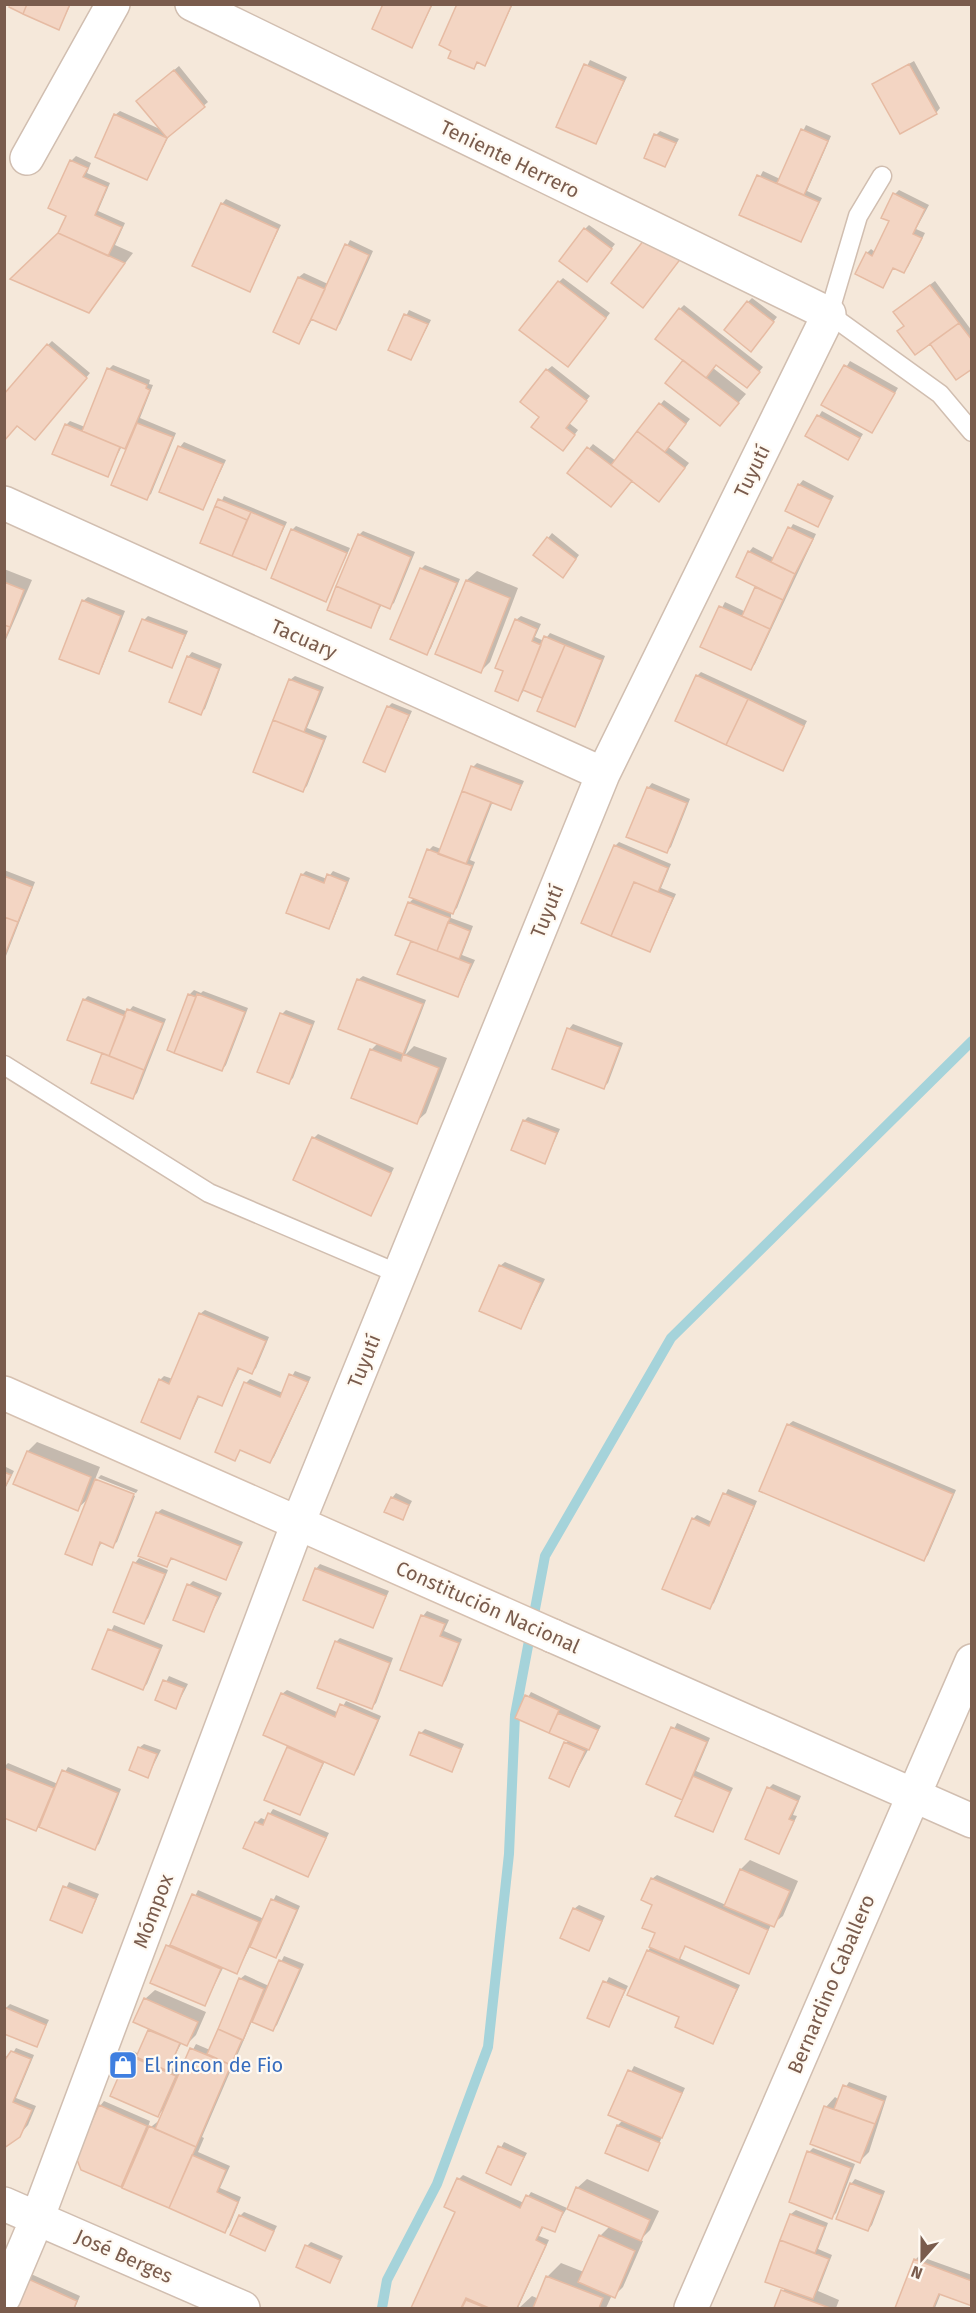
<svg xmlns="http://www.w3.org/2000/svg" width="976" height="2313" font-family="'Fira Sans',sans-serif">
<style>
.residential{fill:#f5e8da}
.shadow{fill:#0003}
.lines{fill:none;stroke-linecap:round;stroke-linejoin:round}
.stream{stroke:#a5d3da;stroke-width:10}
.building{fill:#f3d5c3;stroke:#e6bba3;stroke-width:1.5}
.lane-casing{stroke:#d1beb0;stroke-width:21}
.street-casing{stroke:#d1beb0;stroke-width:36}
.secondary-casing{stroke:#d6c0b0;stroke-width:36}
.lane{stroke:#fff;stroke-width:18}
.street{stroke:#fff;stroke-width:33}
.secondary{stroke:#fff;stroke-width:33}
.labels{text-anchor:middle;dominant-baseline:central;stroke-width:4.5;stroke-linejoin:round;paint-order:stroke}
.street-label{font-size:20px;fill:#7a5c4d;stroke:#fffaf3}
.shop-label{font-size:20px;fill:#366cbe;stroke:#fffaf3;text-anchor:start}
</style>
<rect width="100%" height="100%" fill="#fdf6ec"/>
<!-- residential -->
<path class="residential" d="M5 5H971V2308H5Z"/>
<!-- shadow -->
<path class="shadow" d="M11 4H71L59 28Z
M385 4H433L412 46Z
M459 4H513L484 64 479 61 474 67 453 50Z
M590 60 627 77 595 142 558 126Z
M914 61 940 108 936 113 874 84Z
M179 66 208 102 170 134 147 178 115 115 120 111 162 130 142 97Z
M806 125 831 136 807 191 822 198 801 240 741 214 763 171 780 179Z
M660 131 679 139 664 166 656 135Z
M76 156 91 163 87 173 110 183 98 211 125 223 115 245 133 253 88 311 60 233 68 215 71 161Z
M899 190 929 205 916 229 925 233 908 267 903 271 894 267 883 286 867 253 871 249 875 252 891 221 895 194Z
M226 199 281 225 249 290 222 204Z
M589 225 615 244 591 275 585 229Z
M350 240 373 251 340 324 335 328 313 318 299 342 275 332 299 277 304 273 328 284Z
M563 278 610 313 572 361 559 282Z
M935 281 972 331V367L905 325 899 308Z
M752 298 777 317 755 345 748 302Z
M684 305 763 367 751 382 716 363 713 368 746 394 720 424 685 360 680 309Z
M409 310 431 320 411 359 390 349Z
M52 341 90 373 39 434 18 424 48 345Z
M850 361 898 388 872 431 823 405Z
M113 365 150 380 149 384 153 385 140 418 176 433 151 494 146 498 127 448 122 446 107 475 66 425 70 421 85 427 109 369Z
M552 366 590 396 569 423 578 430 567 445 541 417 547 370Z
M664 400 690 419 668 447 689 463 663 496 632 480 569 472 593 444 616 461Z
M822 411 863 434 848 458 807 435Z
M184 442 226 460 203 509 161 491 180 447Z
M803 480 834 496 817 526 799 485Z
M224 496 287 522 265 569 202 542Z
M793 524 816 534 755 664 750 669 702 647 725 602 746 612 758 586 749 552 753 547 774 558Z
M296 526 350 548 326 600 292 530Z
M363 531 415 552 394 603 389 607 382 604 370 627 329 609 359 535Z
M552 533 579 555 567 572 535 555Z
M425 565 460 579 431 648 427 653 421 569Z
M4 569 32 580 4 644Z
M477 571 518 588 490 662 481 671 437 653 467 580Z
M88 597 125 611 102 668 98 672 83 601Z
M148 616 188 631 172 667 144 620Z
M521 616 541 624 535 637 544 641 550 633 605 656 579 720 575 725 544 697 525 689 518 699 505 671 516 620Z
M192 652 222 664 205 709 200 713 188 657Z
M701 672 807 721 782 770 697 676Z
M295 676 324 687 307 728 327 736 307 786 303 790 255 771 290 680Z
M392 703 412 711 384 770 388 707Z
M477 763 524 781 511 808 493 801 470 860 475 862 457 908 451 914V918L473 926 462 955 475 960 458 996 412 940 409 903 414 898 429 850 433 846 441 849 473 767Z
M652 783 690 799 671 847 667 851 648 788Z
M619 842 671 864 661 888 676 894 650 950 615 846Z
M4 870 35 882 4 961Z
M306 871 327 879 333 871 350 878 332 923 328 928 302 875Z
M363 976 426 1000 405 1055 414 1046 447 1058 426 1113 416 1122 371 1050 378 1043 358 980Z
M194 990 201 993 203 991 248 1008 226 1065 222 1070 169 1049 190 994Z
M88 996 128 1012 133 1006 166 1019 137 1093 133 1097 104 1053 84 1000Z
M286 1010 315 1021 293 1078 289 1082 282 1014Z
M573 1024 623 1043 608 1083 604 1087 569 1029Z
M528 1117 560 1129 545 1162 524 1121Z
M318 1134 394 1168 370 1214 314 1138Z
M505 1262 545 1279 521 1328 500 1266Z
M205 1310 269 1337 256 1368 251 1373 240 1368 222 1404 200 1395 180 1437 160 1380 164 1376 173 1379 200 1314Z
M295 1371 311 1377 274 1457 270 1461 241 1449 234 1459 246 1383 250 1379 283 1393Z
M793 1421 956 1490 928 1555 924 1559 788 1425Z
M37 1442 100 1467 94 1482 96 1480 135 1496 117 1542 112 1546 102 1542 91 1563 89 1498 77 1509 15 1484 28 1451Z
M4 1466 14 1471 4 1491Z
M101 1475 138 1490 136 1493 98 1478Z
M728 1489 757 1501 714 1603 709 1607 693 1519 697 1515 712 1522Z
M396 1493 412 1501 403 1518 392 1498Z
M162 1509 243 1542 226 1578 173 1557 167 1566 157 1513Z
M139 1558 168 1570 148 1618 144 1622 135 1563Z
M320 1564 389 1591 373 1626 316 1569Z
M193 1581 222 1593 203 1630 189 1585Z
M427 1611 449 1620 444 1631 462 1639 446 1680 442 1685 423 1616Z
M114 1625 163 1645 147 1684 143 1688 94 1668Z
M340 1638 393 1658 376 1703 371 1708 336 1642Z
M169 1676 188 1684 176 1707 157 1700Z
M287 1690 339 1713 346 1701 381 1716 358 1769 354 1773 325 1761 300 1813 282 1694Z
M531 1692 601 1726 569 1785 566 1743 569 1740 517 1717Z
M677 1723 710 1738 696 1771 733 1788 712 1830 684 1799 648 1784Z
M425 1729 464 1744 452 1770 421 1733Z
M144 1744 161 1750 148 1776 139 1748Z
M8 1763 58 1784 68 1767 121 1789 99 1844 94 1848 40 1826 36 1830 4 1817V1767Z
M773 1784 801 1796 793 1815 797 1816 779 1852 769 1788Z
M273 1809 329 1833 308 1875 256 1823 261 1818 266 1820Z
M750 1860 798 1881 783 1916 771 1925 748 1972 686 1946 679 1958 740 1985 713 2042 681 2016 629 1994 657 1932 652 1879 657 1875 726 1905 741 1869Z
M69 1882 99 1894 82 1932 52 1919Z
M198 1890 264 1919 276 1895 300 1906 280 1952 276 1956 251 1945 237 1972 224 1966 205 2004 167 1946 173 1943Z
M579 1905 605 1916 589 1949 574 1909Z
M284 1956 304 1964 277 2025 273 2029 252 2021 202 2137 204 2138 198 2152 230 2166 220 2188 241 2197 229 2227 225 2231 127 2179 120 2185 100 2106 104 2101 150 2121 147 2130 161 2119 165 2108 158 2115 129 2056 133 2051 139 2054 151 2028 145 1999 155 1990 206 2012 196 2035 187 2044 182 2042 169 2067 181 2072 196 2044 210 2050 240 1979 245 1975 269 1986Z
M609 1977 628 1986 609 2025 589 2017Z
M10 2004 49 2020 36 2046 6 2008Z
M16 2048 34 2055 16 2098 36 2106 28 2125 14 2141 5 2147 4 2055 10 2058Z
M634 2066 685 2088 647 2169 607 2152 618 2125 623 2120 610 2114Z
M849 2082 887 2096 869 2152 859 2162 812 2143 826 2107 835 2097 838 2099Z
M504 2142 527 2153 511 2183 488 2172Z
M813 2148 855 2164 836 2213 832 2217 809 2152Z
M463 2175 524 2203 531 2192 567 2208 554 2230 544 2226 539 2236 549 2240 518 2308H413L457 2211 459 2179Z
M587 2179 659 2211 650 2230 640 2240 643 2241 623 2287 614 2296 612 2295 606 2308H519L532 2296 539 2299 547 2277 561 2263 584 2272 600 2236 610 2226 577 2188Z
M855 2179 885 2191 872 2225 868 2230 851 2184Z
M796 2210 828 2223 818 2249 832 2255 818 2291 839 2300 836 2308 776 2307 785 2288 767 2281 791 2214Z
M244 2212 277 2226 265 2249 240 2216Z
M311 2242 343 2256 329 2281 307 2246Z
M919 2256 972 2275V2304L941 2293 935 2308H897L915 2260Z
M31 2274 80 2296 75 2308H14Z"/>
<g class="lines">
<!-- stream -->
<path class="stream" d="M382 2308 387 2280 437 2184 488 2047 509 1854 515 1715 545 1556 671 1338 972 1041"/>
</g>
<!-- building -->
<path class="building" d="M10 4H27L23 14 9 7Z
M27 4H70L59 30 23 14Z
M383 4H432L412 48 372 29Z
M457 4H512L485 66 477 62 474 69 448 58 451 51 439 45Z
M584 64 624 81 596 144 556 127Z
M909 64 937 114 900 134 872 84Z
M174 70 205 107 167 138 136 101Z
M114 114 167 138 147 180 95 157Z
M801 129 828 141 804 195 777 183Z
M654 134 676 143 665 167 644 158Z
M70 160 88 168 83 177 107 187 95 215 122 227 108 256 58 233 66 216 48 208Z
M757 175 819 202 801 242 739 215Z
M893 193 925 209 913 234 922 238 904 273 893 268 883 288 855 274 866 252 872 256 889 221 881 218Z
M221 203 278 229 250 292 192 266Z
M584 228 612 249 587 282 559 261Z
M650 232 682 257 643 308 611 283Z
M58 233 125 263 89 313 10 279Z
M345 244 369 255 336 330 311 319Z
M298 277 325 289 299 344 273 332Z
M558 281 606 318 568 367 519 330Z
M930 285 959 323 915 355 897 331 904 326 893 312Z
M747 301 774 322 751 352 724 330Z
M679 308 760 372 747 388 716 365 706 378 655 339Z
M404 314 428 324 411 360 388 350Z
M959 323 972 340V369L956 380 930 344Z
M47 344 87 378 35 440 17 426 4 441V394Z
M683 360 739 403 720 426 665 383Z
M844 365 895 393 872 433 821 405Z
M107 368 147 385 146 388 150 390 125 449 82 431Z
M546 369 587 401 566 428 575 435 563 451 531 427 539 417 520 402Z
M659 403 686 424 665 452 637 431Z
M817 415 860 438 848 460 805 436Z
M137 423 173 437 147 500 111 485Z
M65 424 120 447 108 477 52 454Z
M637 431 685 468 659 502 611 465Z
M178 446 223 464 203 510 159 492Z
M587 447 632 481 611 507 567 473Z
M798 484 831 500 818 527 785 511Z
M218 499 251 512 247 520 215 506Z
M215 506 247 520 232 556 200 543Z
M251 512 284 526 266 570 232 556Z
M788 527 813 539 795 574 771 562Z
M291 529 347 553 326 602 271 578Z
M358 534 411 557 390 609 336 586Z
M547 537 576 559 563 578 533 555Z
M748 551 795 574 783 600 736 577Z
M420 568 457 583 427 655 390 639Z
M466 580 510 598 481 673 435 654Z
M4 582 24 590 10 627 4 625Z
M336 586 380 605 371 628 327 610Z
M755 587 783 600 770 629 742 616Z
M82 600 121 616 99 674 59 659Z
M719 606 770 629 751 670 700 647Z
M142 619 185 635 172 668 129 651Z
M515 619 537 629 532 641 541 645 518 701 495 691 503 671 495 668Z
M4 625 10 627 4 641Z
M544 636 565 645 542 698 523 690Z
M565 645 602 660 575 727 537 711Z
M187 656 219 669 201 715 169 702Z
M696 675 748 699 726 745 675 721Z
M289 679 320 691 304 732 273 720Z
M748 699 804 726 783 771 726 745Z
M387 706 409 715 385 772 363 762Z
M273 720 324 740 303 792 253 772Z
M471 766 521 785 511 810 462 791Z
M647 787 687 803 667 853 626 837Z
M462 791 491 802 466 864 438 854Z
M614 845 668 868 658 892 634 882 611 936 581 923Z
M427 849 472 866 453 914 409 897Z
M301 874 324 883 327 874 347 882 329 929 286 913Z
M4 876 32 887 18 922 4 917Z
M634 882 673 898 650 952 611 936Z
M408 902 450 918 437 951 395 935Z
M4 917 18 922 4 957Z
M448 922 470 931 459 959 437 951Z
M411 941 471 964 458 997 397 974Z
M357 979 423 1004 403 1054 338 1029Z
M188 994 196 997 174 1053 167 1050Z
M197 994 245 1012 222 1071 174 1053Z
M83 999 125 1016 109 1056 67 1040Z
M127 1009 163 1023 144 1070 109 1056Z
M280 1013 312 1025 289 1084 257 1072Z
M567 1028 620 1047 604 1089 552 1069Z
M370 1049 401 1061 403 1054 439 1068 417 1124 351 1098Z
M102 1053 144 1070 133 1099 91 1083Z
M523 1120 557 1133 545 1164 511 1150Z
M312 1137 391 1173 371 1216 293 1180Z
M499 1265 541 1283 521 1329 479 1311Z
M199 1313 266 1341 252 1374 238 1368 222 1406 198 1396 180 1439 141 1422 159 1379 169 1384Z
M289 1374 308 1382 270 1463 240 1450 235 1461 215 1452 244 1382 280 1397Z
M787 1424 953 1494 924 1561 759 1491Z
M27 1451 91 1477 78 1511 13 1484Z
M4 1472 11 1475 4 1489Z
M95 1479 134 1494 113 1548 100 1542 92 1565 65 1554Z
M723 1493 754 1506 710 1609 662 1589 692 1518 709 1526Z
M391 1497 409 1505 403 1520 384 1512Z
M156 1512 240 1546 226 1580 171 1558 167 1567 138 1556Z
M133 1562 165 1574 144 1624 113 1612Z
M315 1568 386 1596 373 1628 303 1600Z
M187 1584 218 1597 204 1632 173 1620Z
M421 1615 445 1624 440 1636 459 1643 442 1686 400 1670Z
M108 1629 160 1649 143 1690 92 1669Z
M335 1641 390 1663 372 1709 317 1688Z
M163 1680 184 1688 176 1709 155 1700Z
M281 1693 335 1717 340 1704 378 1720 354 1775 263 1735Z
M525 1695 559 1710 549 1733 515 1718Z
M558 1713 598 1730 589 1750 549 1733Z
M671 1727 707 1742 682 1800 646 1784Z
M419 1732 461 1749 452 1772 410 1755Z
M564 1742 585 1751 569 1787 549 1778Z
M138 1747 157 1754 148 1778 129 1770Z
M287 1747 323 1763 300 1815 264 1800Z
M4 1768 54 1788 36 1831 4 1818Z
M62 1770 118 1793 95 1850 39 1827Z
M693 1776 730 1792 713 1832 675 1816Z
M767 1787 798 1801 789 1819 794 1821 779 1854 745 1839Z
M268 1813 326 1838 308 1877 243 1848 255 1822 263 1825Z
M740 1869 790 1891 774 1927 724 1906Z
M651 1878 768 1930 749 1974 685 1946 679 1960 649 1947 655 1933 642 1928 652 1905 641 1900Z
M63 1886 96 1899 82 1933 50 1920Z
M192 1894 259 1922 237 1974 170 1945Z
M271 1899 297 1910 276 1958 250 1947Z
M573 1908 602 1921 589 1951 560 1938Z
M166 1945 221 1969 205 2006 150 1983Z
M647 1950 737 1989 713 2044 675 2027 679 2017 627 1995Z
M279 1960 300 1969 273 2031 252 2022Z
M239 1978 264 1989 243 2040 218 2029Z
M603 1981 625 1990 609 2027 587 2018Z
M144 1998 198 2022 187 2046 133 2022Z
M4 2007 46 2025 37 2047 4 2034Z
M218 2029 242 2040 231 2065 207 2054Z
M148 2030 180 2043 168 2071 136 2057Z
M190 2048 231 2065 196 2147 155 2129Z
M11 2051 31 2059 13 2102 32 2110 20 2137 4 2148V2061Z
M128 2055 176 2076 158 2117 110 2096Z
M628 2070 682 2093 662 2138 608 2115Z
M843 2085 884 2101 875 2124 834 2109Z
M99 2105 147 2126 121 2187 81 2170 76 2157Z
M824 2106 875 2124 860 2163 810 2144Z
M617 2125 660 2143 648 2171 605 2153Z
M149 2126 196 2147 169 2208 122 2188Z
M498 2146 524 2157 511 2185 486 2173Z
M807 2151 851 2168 832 2219 789 2202Z
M192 2155 226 2170 217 2192 238 2202 225 2233 169 2208Z
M457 2178 520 2208 526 2195 563 2212 555 2232 542 2227 536 2240 546 2245 517 2308H489L466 2298 461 2308H411L455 2212 444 2207Z
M850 2183 882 2195 868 2231 836 2219Z
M576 2187 650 2220 641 2241 567 2209Z
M790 2214 825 2227 815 2253 780 2240Z
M239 2215 274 2231 265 2251 230 2235Z
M599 2235 635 2251 615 2298 578 2282Z
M780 2240 829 2259 813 2299 765 2282Z
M305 2245 340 2260 330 2283 296 2267Z
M914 2259 972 2281V2306L939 2294 933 2308H895Z
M546 2276 603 2298 599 2308H533Z
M26 2278 77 2301 74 2308H12Z
M781 2290 830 2308H774Z
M466 2300 486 2308H462Z"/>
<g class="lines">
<!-- lane casing -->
<g class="lane-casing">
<path id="lane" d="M882 176 858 216 829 314 940 394 972 432
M4 1065 209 1193 399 1274"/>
</g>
<!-- street casing -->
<g class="street-casing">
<path id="street" d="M27 158 113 4
M4 503 603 774
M553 1636 972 1821
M4 2204 243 2308
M4 2297 37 2219 298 1523 603 774 829 314 192 4
M691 2308 972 1661"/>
</g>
<!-- secondary casing -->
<g class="secondary-casing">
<path id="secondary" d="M4 1393 553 1636"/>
</g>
<!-- lane -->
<use href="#lane" class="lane"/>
<!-- street -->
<use href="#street" class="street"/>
<!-- secondary -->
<use href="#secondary" class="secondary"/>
</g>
<!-- icons -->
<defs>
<g id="shop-square" transform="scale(1.5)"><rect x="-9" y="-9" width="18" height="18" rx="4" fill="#3f7fe0" stroke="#fffaf3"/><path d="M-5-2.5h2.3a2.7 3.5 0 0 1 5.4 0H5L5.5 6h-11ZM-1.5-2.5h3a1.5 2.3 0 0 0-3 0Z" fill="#fff"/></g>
</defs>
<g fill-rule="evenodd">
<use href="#shop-square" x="123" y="2065"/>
</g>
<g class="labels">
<!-- street labels -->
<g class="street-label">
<text transform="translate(510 159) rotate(26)">Teniente Herrero</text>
<text transform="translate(752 471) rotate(-64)">Tuyutí</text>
<text transform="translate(304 639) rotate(24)">Tacuary</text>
<text transform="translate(547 911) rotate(-68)">Tuyutí</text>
<text transform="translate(364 1361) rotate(-68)">Tuyutí</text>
<text transform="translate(488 1607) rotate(24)">Constitución Nacional</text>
<text transform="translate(153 1911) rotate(-69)">Mómpox</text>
<text transform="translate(831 1984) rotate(-67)">Bernardino Caballero</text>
<text transform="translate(124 2256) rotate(24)">José Berges</text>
</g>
<!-- shop labels -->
<g class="shop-label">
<text x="144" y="2065">El rincon de Fio</text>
</g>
</g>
<!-- border -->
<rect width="976" height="2313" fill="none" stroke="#7a5c4d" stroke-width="12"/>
<!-- north arrow -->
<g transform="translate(922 2259) rotate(201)" stroke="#fffaf3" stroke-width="4.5" paint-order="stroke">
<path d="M0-4.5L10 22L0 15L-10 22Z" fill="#7a5c4d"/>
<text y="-9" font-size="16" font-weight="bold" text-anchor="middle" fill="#7a5c4d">N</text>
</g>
</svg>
